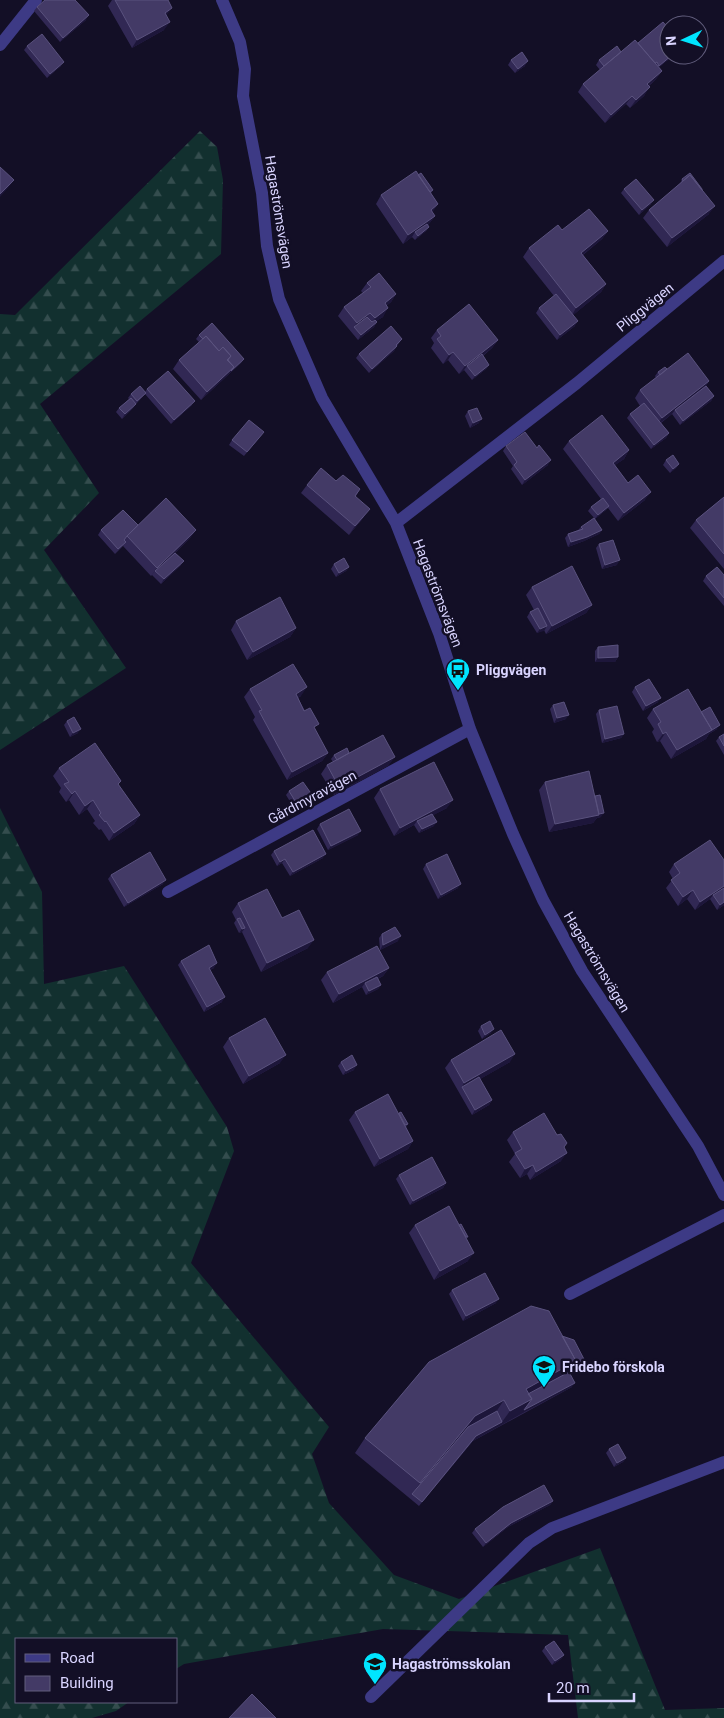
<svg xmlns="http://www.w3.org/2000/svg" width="724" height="1718" font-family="Roboto,sans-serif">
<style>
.forest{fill:url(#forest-firs)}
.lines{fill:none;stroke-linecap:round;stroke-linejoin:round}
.minor{stroke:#3d3a85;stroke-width:12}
.wall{fill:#312854}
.shaded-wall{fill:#1d163a}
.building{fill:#433a66;stroke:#5a527e}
.labels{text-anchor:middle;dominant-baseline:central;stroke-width:5;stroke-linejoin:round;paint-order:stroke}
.street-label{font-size:14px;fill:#d9d4ff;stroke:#130f26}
.poi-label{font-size:14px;font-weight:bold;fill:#d9d4ff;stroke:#130f26;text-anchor:start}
</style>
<defs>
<pattern id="forest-firs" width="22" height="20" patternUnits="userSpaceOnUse" patternTransform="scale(1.25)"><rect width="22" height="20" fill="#12302f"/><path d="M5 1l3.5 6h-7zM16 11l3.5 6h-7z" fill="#344d4e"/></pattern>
</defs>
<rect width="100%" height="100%" fill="#130f26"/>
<!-- forest -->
<path class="forest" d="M200 131 217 147 223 180 221 254 40 404 99 493 44 550 126 668 0 750V314L15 315Z
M0 808 42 892 44 984 124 966 227 1127 234 1151 191 1263 329 1427 312 1454 329 1503 394 1575 459 1599 600 1548 665 1710 724 1708V1718H578L568 1635 383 1629 184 1664 176 1669V1639H16V1702H129L116 1711 92 1718H0Z"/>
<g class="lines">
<!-- minor -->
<path class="minor" d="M222 0 240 42 245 69 243 96 262 193 267 246 279 299 322 398 396 523 439 633 470 729 513 834 543 900 582 971 698 1146 724 1195
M0 45 36 0
M396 523 577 383 724 261
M168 892 470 729
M570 1294 724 1215
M371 1697 529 1543 552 1528 724 1462"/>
</g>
<!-- wall -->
<path class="wall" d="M112 0H168L166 16 164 30 132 48 108 6Z
M37 7 86 20 60 42 34 11Z
M638 43 669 55H674L659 67 662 71 656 79 649 86 644 96 630 108 626 104 605 123 578 92 583 84 600 70 596 65 599 60 621 52Z
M27 46 61 66 47 78 24 50Z
M511 60 525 66 515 73 508 65Z
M418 175 433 190 431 193 438 204 432 212 435 216 428 225 429 227 426 231 415 240 412 237 403 244 376 204 381 195Z
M682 179 702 190 709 214 667 247 643 218 649 210 680 184Z
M624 189 651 204 639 215 621 193Z
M562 230 608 231 602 239 583 255 606 284 601 292 573 315 575 326 557 340 536 313 539 308 554 296 523 257 529 248Z
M367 283 396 294 391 302 386 306 383 317 376 321 377 322 374 327 358 340 338 316 344 307 363 293 361 291Z
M437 330 498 340 492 348 483 356 489 365 486 369 472 380 464 370 459 374 448 360 443 364 431 348 434 343 431 338Z
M199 335 244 359 241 363 201 400 173 369 179 360 199 342 196 339Z
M402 339 397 346 394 351 369 373 356 358 359 354Z
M667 369 709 381 706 386 714 396 711 401 680 425 672 414 661 423 669 433 666 438 651 449 627 418 630 414 640 406 635 398 640 390 656 378 655 376 658 372Z
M147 389 192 405 171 424 145 394 136 404 133 408 122 419 116 412 119 408 129 399 128 398 131 394 145 392Z
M468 411 479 423 470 428 465 416Z
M264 432 244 456 229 445 232 440Z
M569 441 629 450 624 459 615 465 628 483 645 500 618 521 608 508 606 510 595 519 588 511 591 507 601 499 563 449Z
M506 446 548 465 522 485 511 469 513 466 503 451Z
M666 460 679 464 676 468 670 473 663 465Z
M336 481 360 489 356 496 364 517 349 535 301 493 307 485Z
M724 497V569L690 528 696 520Z
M138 525 196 530 190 538 175 553 181 565 161 584 152 575 151 576 123 546 115 554 98 535 101 530Z
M581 527 602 530 599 534 584 541 568 547 565 538 568 534 578 530Z
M599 544 617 565 602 569 596 548Z
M334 564 349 567 346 571 336 577 331 569Z
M724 575V606L703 581 706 576Z
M532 587 592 605 586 613 546 634 544 630 537 633 527 617 530 612 534 610 526 595Z
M236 621 296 628 290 637 247 660 231 630Z
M598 647 618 657 615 662H595V651Z
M635 687 658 702 643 711 632 692Z
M250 689 301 696 298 698 328 753 322 761 287 780 253 720 255 717 244 697Z
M553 705 566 719 554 723 550 709Z
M653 709 701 712 717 729 709 734 706 739 671 759 660 741 657 742 652 732 654 729 647 718Z
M599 710 624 734 621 738 602 743 596 714Z
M67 721 78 733 70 737 64 725Z
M724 734V755L716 741 719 737Z
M349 753 389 765 334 795 321 774 327 765 333 762 331 759 334 755Z
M59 768 121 781 118 785 140 815 134 824 109 841 101 829 99 830 93 823 95 821 87 809 79 815 69 800 66 802 59 792 61 788 53 776Z
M568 775 595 796 601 817 597 818 593 823 549 832 539 790 545 782 568 776Z
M380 789 447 808 433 815 434 826 419 833 414 825 394 836 374 798Z
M289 791 312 804 297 813 286 795Z
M320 824 358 835 328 850 317 829Z
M274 851 323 858 290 876 282 863 277 866 271 855Z
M724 860V905L717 910 710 899 695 910 687 899 678 906 666 888 673 879 669 872 674 864Z
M426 864 458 888 438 899 423 869Z
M111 875 163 884 124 907 108 879Z
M238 903 282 918 308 948 261 972 242 932 239 933 234 923 236 920 232 912Z
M382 934 398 941 380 950 379 938Z
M181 961 214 968 210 970 222 1002 204 1012 178 965Z
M389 968 383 976 378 979 381 985 378 989 366 995 362 987 333 1003 321 980 327 972Z
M481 1026 491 1033 482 1039 478 1031Z
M229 1038 280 1063 243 1084 223 1047Z
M451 1060 510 1062 480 1079 492 1100 489 1105 472 1115 445 1068Z
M341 1062 354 1070 343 1075 338 1066Z
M355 1112 399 1113 408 1124 406 1127 413 1141 408 1149 374 1167 349 1120Z
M513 1132 557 1135 564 1147 561 1161 530 1180 527 1174 520 1178 509 1162 515 1154 507 1140Z
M399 1175 446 1183 443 1188 410 1205 396 1179Z
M415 1225H459L468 1237 466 1238 468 1261 434 1280 409 1233Z
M452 1290 496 1303 463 1321 449 1294Z
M562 1336 583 1367 570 1374 572 1387 473 1441 419 1506 355 1453 365 1438Z
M609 1449 626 1458 623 1462 614 1467 606 1453Z
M553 1501 550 1505 508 1527 483 1547 472 1533 475 1529Z
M545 1647 564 1655 561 1659 552 1665 542 1651Z"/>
<!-- shaded-wall -->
<path class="shaded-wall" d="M172 8 166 16 165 13Z
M89 15 86 20 60 42 63 38Z
M170 22 164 30 132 48 137 40Z
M672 55H674L656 70 659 66Z
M528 61 525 66 515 73 518 69Z
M64 62 61 66 47 78 50 74Z
M662 71 656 79 641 92 647 84Z
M650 87 644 96 630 108 636 100Z
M632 96 626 104 605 123 611 115Z
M14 180 8 188 0 197V194Z
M654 200 651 204 639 215 642 210Z
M438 204 432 213 431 210Z
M715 206 709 214 667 247 672 238Z
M435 216 429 224 416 234 415 232 412 237 403 244 408 235Z
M429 227 426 231 415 240 418 236Z
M608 231 602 239 575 261 581 253Z
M606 284 601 292 571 317 576 308Z
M396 294 391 302 379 312 385 303Z
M388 308 383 317 369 326 375 318Z
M370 313 364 321 354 327 357 323Z
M578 321 575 326 557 340 560 335Z
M377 322 374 327 358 340 361 335Z
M498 340 492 348 468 367 467 366 464 370 459 374 465 366Z
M397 346 394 351 369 373 372 369Z
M453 352 448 360 443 364 449 355Z
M244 359 241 363 201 400 207 392 234 367Z
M489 365 486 369 472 380 475 376Z
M709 381 704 390 675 410 672 414 656 426 662 418Z
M714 396 711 401 680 425 683 421Z
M195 401 192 405 171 424 174 420Z
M136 404 133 408 122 419 125 414Z
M482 419 479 423 470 428 473 423Z
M669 433 666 438 651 449 654 445Z
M629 450 624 459 607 471 613 463Z
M551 460 548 465 522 485 525 480Z
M679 464 676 468 670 473 673 469Z
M651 492 645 500 618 521 624 513Z
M609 506 606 510 595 519 598 515Z
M370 509 364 517 349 535 355 526Z
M196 530 190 538 156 571H155L151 576 157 568Z
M602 530 599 534 584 541 568 547 571 542Z
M620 560 617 565 602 569 605 565Z
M184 561 181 565 161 584 164 579Z
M349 567 346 571 336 577 339 573Z
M592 605 586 613 546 634 552 626Z
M547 626 544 631 537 633 540 629Z
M296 628 290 637 247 660 253 652Z
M618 657 615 662H595L598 658Z
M307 687 301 696 290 702 296 694Z
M661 698 658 702 643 711 646 706Z
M569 715 566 719 554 723 557 718Z
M720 725 717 729 709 734 706 739 671 759 677 750Z
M81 729 78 733 70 737 73 733Z
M666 732 660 741 657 742 663 734Z
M624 734 621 738 602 743 605 739Z
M328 753 322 761 287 780 292 772Z
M395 757 389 765 334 795 339 787Z
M75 791 69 800 66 802 72 794Z
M315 799 312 804 297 813 300 809Z
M93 800 87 809 79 815 85 806Z
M453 800 447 808 418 823 417 821 414 825 394 836 400 828Z
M604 813 601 817 597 818 593 823 549 832 555 824 595 814Z
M140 815 134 824 109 841 114 833Z
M437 822 434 826 419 833 422 829Z
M361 831 358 835 328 850 331 846Z
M326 854 323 858 290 876 293 872Z
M285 859 282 863 277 866 280 862Z
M166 880 163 884 124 907 128 903Z
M461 884 458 888 438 899 441 895Z
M724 886V890L713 895 710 899 695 910 700 902Z
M693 890 687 899 678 906 683 897Z
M724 902V905L717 910 720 905Z
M245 928 242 932 239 933 242 929Z
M401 936 398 941 380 950 383 945Z
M314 940 308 948 261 972 267 963Z
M217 963 214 968 206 972 209 968Z
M389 968 383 976 366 985 365 983 362 987 333 1003 339 994Z
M381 985 378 989 366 995 369 991Z
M225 997 222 1002 204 1012 207 1007Z
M494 1029 491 1033 482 1039 485 1035Z
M515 1054 510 1062 463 1089 462 1087 464 1083Z
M286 1055 280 1063 243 1084 249 1076Z
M357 1065 354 1070 343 1075 346 1071Z
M492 1100 489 1105 472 1115 475 1110Z
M413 1141 408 1149 374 1167 380 1159Z
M567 1153 561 1161 530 1180 536 1172Z
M533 1165 527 1174 520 1178 525 1169Z
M446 1183 443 1188 410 1205 413 1201Z
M474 1253 468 1261 434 1280 440 1271Z
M499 1299 496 1303 463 1321 466 1316Z
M576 1361 586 1363 583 1367 520 1401 526 1389Z
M575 1383 572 1387 521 1414 524 1410Z
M532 1399 521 1414 473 1441 419 1506 476 1436 502 1422 510 1411Z
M504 1400 494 1415 412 1494 420 1483 475 1416Z
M626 1458 623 1462 614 1467 617 1463Z
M553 1501 550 1505 508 1527 483 1547 486 1543 511 1523Z
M564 1655 561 1659 552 1665 555 1661Z"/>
<!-- building -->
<path class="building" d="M45 0H75L89 15 63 38 37 7Z
M115 0H168L172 8 165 13 170 22 137 40Z
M663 22 669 29V55H672L659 66 657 62 655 63 638 43Z
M42 34 64 62 50 74 27 46Z
M635 40 662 71 647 84 650 87 636 100 632 96 611 115 583 84Z
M617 46 621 52 604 66 599 60Z
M522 52 528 61 518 69 511 60Z
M0 167 14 180 0 194Z
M416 171 438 204 431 210 435 216 408 235 381 195Z
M421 173 433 190 430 192 418 175Z
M690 173 702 189V190L690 175 683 181 682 179Z
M690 175 715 206 672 238 649 210Z
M636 179 654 200 642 210 624 189Z
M589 209 608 231 581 253 606 284 576 308 529 248 558 225 562 230Z
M427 224 429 227 418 236 415 232Z
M379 273 396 294 385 303 388 308 375 318 370 313 357 323 344 307 371 287 367 283Z
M556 294 578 321 560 335 539 308Z
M469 304 498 340 465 366 453 352 449 355 437 339 441 336 437 330Z
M367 317 372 322 375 320 377 322 361 335 354 327Z
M212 323 244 359 231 371 234 367 228 360 231 356 223 347 219 351 206 336 203 339 199 335Z
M391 326 402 339 396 345 397 346 372 369 359 354Z
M206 336 219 351 223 347 231 356 227 360 234 367 207 392 179 360Z
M688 353 709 381 662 418 640 390Z
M482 354 489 365 475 376 467 366Z
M665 367 667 369 660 375 658 372Z
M168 371 195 401 174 420 147 389Z
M140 386 146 393 137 401 131 394Z
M706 386 714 396 683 421 675 410Z
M131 398 136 404 125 414 119 408Z
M644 403 669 433 654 445 630 414Z
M477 408 482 419 473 423 468 411Z
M602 415 629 450 613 463 628 483 638 475 651 492 624 513 569 441Z
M249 420 264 432 247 452 232 440Z
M525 432 537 448 539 445 551 460 525 480 514 465 517 462 506 446Z
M673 455 679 464 673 469 666 460Z
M321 468 336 481 343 475 360 489 355 496 370 509 355 526 307 485Z
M724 497V554L696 520Z
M166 498 196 530 157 568 127 536Z
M603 498 609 506 598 515 591 507Z
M123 510 138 525 127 536 124 540 126 542 118 549 101 530Z
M594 518 602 530 587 537 571 542 568 534 583 529 581 527Z
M613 540 620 560 605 565 599 544Z
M175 553 184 561 164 579 155 571Z
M344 558 349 567 339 573 334 564Z
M572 566 592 605 552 626 532 587Z
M717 567 724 575V598L706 576Z
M280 597 296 628 253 652 236 621Z
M538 608 547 626 540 629 530 612Z
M618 645V657L598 658V647Z
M293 664 307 687 296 694 304 711 310 708 319 724 314 727 328 753 292 772 259 711 262 710 250 689Z
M649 679 661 698 646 706 635 687Z
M688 689 712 730 677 750 666 732 663 734 658 724 661 722 653 709Z
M564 702 569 715 557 718 553 705Z
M617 706 624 734 605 739 599 710Z
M710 707 720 725 712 730 701 712Z
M74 717 81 729 73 733 67 721Z
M724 734V746L719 737Z
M383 735 395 757 339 787 327 765Z
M95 743 121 781 118 784 140 815 114 833 106 821 105 822 99 815 101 813 93 800 85 806 75 791 72 794 64 784 69 782 59 768Z
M347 748 349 753 337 760 334 755Z
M434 762 453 800 400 828 380 789Z
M589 771 599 815 555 824 545 782Z
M303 782 315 799 300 809 289 791Z
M600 795 604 813 599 814 595 796Z
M349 809 361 831 331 846 320 824Z
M432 814 437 822 422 829 417 821Z
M313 830 326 854 293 872 285 859 280 862 274 851Z
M710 840 724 860V886L700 902 693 890 683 897 671 880 680 873 674 864Z
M150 852 166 880 128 903 111 875Z
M447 854 461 884 441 895 426 864Z
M724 888V902L720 905 713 895Z
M267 889 282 918 299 910 314 940 267 963 238 903Z
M240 918 245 928 242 929 237 919Z
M395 927 401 936 383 945 382 934Z
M209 945 217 963 209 968 225 997 207 1007 181 961Z
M377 946 389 968 339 994 327 972Z
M377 977 381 985 369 991 365 983Z
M265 1018 286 1055 249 1076 229 1038Z
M490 1021 494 1029 485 1035 481 1026Z
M501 1030 515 1054 464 1083 451 1060Z
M352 1055 357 1065 346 1071 341 1062Z
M479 1077 492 1100 475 1110 462 1087Z
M388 1094 413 1141 380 1159 355 1112Z
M401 1112 408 1124 405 1125 399 1113Z
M544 1113 557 1135 561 1134 567 1143 564 1147 567 1153 536 1172 533 1165 525 1169 515 1153 522 1149 513 1132Z
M432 1157 446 1183 413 1201 399 1175Z
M449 1206 474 1253 440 1271 415 1225Z
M461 1224 468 1237H466L459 1225Z
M485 1273 499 1299 466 1316 452 1290Z
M531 1306 549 1311 576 1361 526 1389 532 1399 510 1411 504 1400 475 1416 420 1483 365 1438 429 1362Z
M562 1336 574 1340 586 1363 569 1372 576 1361Z
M569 1372 575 1383 524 1410 532 1399 528 1394Z
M497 1411 502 1422 476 1436 422 1502 412 1494 468 1427Z
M618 1444 626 1458 617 1463 609 1449Z
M544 1485 553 1501 511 1523 486 1543 475 1529 503 1507Z
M554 1641 564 1655 555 1661 545 1647Z
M252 1694 276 1718H229Z"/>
<!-- icons -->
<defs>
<g id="bus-pin" transform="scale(1.25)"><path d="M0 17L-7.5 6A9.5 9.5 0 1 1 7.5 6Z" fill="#00e5ff" stroke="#130f26"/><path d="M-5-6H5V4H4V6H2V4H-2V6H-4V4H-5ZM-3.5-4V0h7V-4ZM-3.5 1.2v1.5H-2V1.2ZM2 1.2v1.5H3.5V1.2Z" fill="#111"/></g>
<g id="school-pin" transform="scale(1.25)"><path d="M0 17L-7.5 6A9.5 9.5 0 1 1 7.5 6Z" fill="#00e5ff" stroke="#130f26"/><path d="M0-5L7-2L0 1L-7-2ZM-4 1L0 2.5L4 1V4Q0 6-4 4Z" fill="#111"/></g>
</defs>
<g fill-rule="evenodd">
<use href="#bus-pin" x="458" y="670"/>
<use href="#school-pin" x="544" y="1367"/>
<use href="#school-pin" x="375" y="1664"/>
</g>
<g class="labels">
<!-- street labels -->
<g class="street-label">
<text transform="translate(279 212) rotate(81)">Hagaströmsvägen</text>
<text transform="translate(645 307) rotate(-39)">Pliggvägen</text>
<text transform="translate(438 593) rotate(69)">Hagaströmsvägen</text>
<text transform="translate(312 797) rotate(-28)">Gårdmyravägen</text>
<text transform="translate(597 962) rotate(59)">Hagaströmsvägen</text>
</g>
<!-- poi labels -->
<g class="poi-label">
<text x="476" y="670">Pliggvägen</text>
<text x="562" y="1367">Fridebo förskola</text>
<text x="392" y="1664">Hagaströmsskolan</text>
</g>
</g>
<!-- legend -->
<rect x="15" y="1638" width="162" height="65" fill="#130f26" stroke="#625e7d"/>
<rect x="25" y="1654" width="25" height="8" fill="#3d3a85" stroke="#625e7d"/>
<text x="60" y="1663" font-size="15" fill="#d9d4ff">Road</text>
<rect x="25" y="1676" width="25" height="15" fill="#433a66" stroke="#625e7d"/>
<text x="60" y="1688" font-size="15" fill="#d9d4ff">Building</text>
<!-- north arrow -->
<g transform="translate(684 40) rotate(266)"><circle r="24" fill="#130f26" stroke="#625e7d"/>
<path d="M0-4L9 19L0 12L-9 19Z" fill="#00e5ff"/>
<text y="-8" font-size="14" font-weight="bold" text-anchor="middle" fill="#d9d4ff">N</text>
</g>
<!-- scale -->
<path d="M549 1693v8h85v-8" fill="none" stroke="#d9d4ff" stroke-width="2.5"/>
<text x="556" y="1693" font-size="15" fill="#d9d4ff" stroke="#130f26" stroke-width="4" paint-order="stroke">20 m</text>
</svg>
